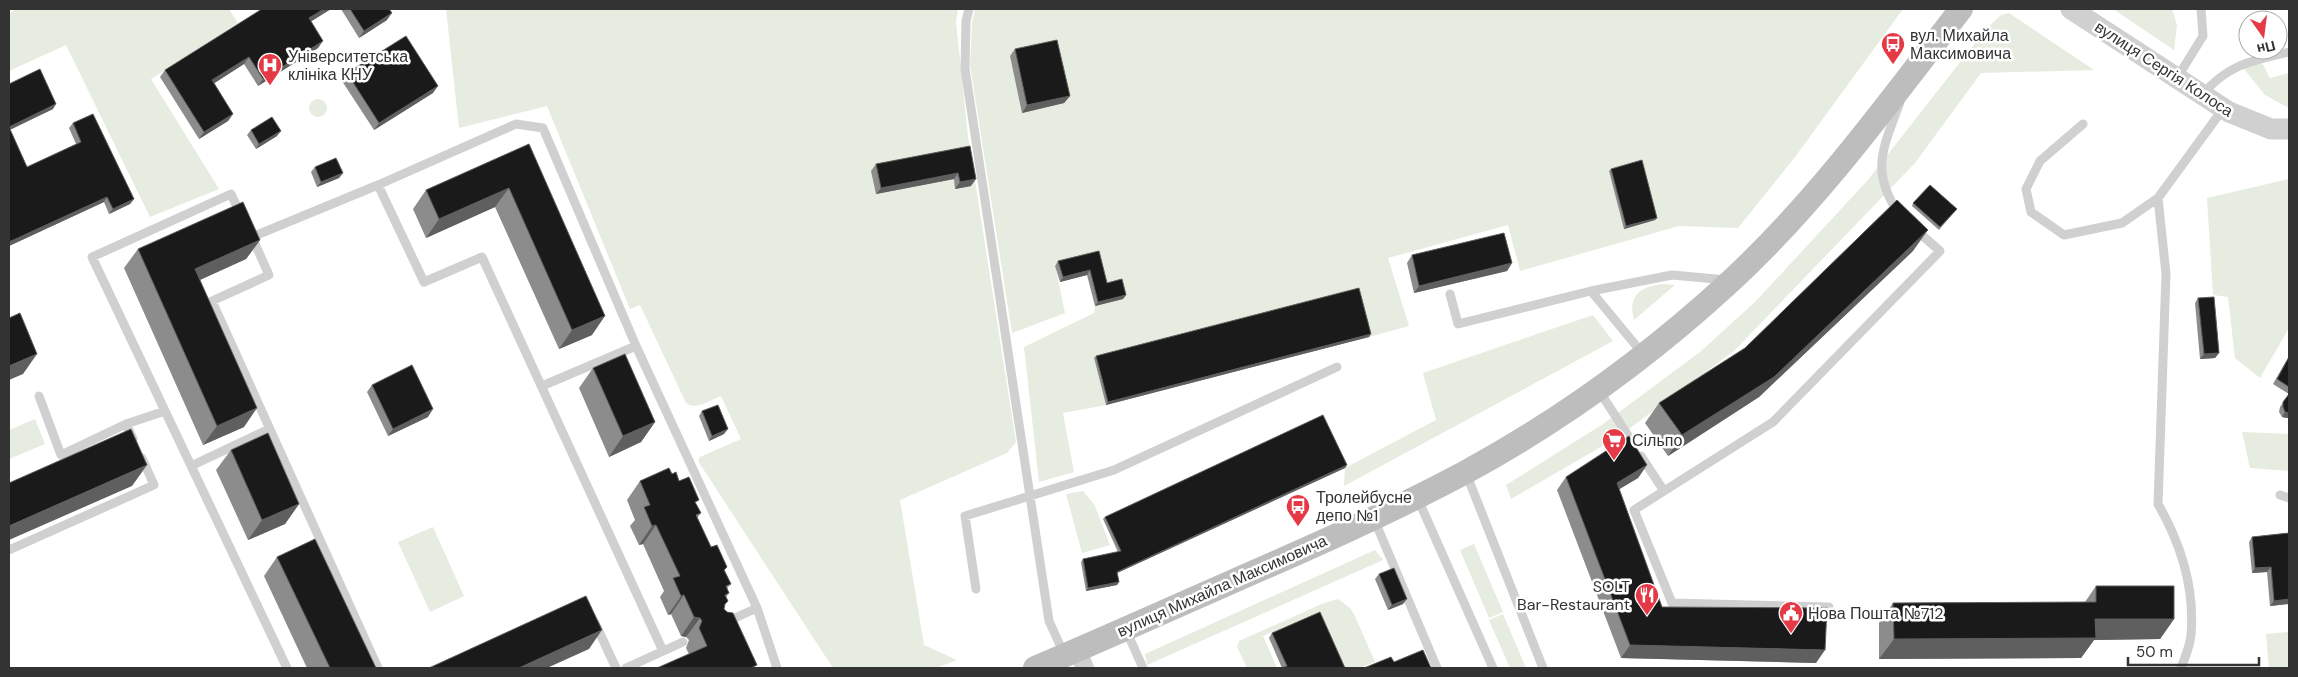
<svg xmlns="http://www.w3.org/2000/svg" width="2298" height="677" font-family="'DM Sans',sans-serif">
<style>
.green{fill:#e6ecdf}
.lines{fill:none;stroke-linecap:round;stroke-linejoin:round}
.service{stroke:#d0d0d0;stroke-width:9}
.minor{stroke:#d0d0d0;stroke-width:18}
.tertiary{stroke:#d0d0d0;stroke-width:21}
.secondary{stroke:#bdbdbd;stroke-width:24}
.wall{fill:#8c8c8c}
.shaded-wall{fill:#5f5f5f}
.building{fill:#1a1a1a;stroke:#5f5f5f}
.labels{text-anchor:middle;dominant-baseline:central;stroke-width:5;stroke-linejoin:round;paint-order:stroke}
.poi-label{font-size:16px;fill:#333;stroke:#fff;text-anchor:start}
.street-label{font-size:16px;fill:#333;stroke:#fff}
</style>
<rect width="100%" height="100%" fill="#fff"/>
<!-- green -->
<path class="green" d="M17 9H229L238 23 151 79 219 189 150 217 66 45 9 71V13Z
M446 9H958L956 22 968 136 1016 442 1007 453 900 500 924 645 957 660 936 668H833L698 461 700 457 741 439 721 396C710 400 696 411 686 403L640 305 630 309 547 106 459 128Z
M975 9H1903L1795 157 1738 228 1679 226 1520 271 1508 225 1388 258 1409 326 1369 337 1094 359 1106 405 1063 413 1074 472 1039 482 1024 347 1094 313 1095 306 1123 299 1091 291 1090 274 1065 262 1055 265 1065 313 1012 333 970 65 972 22Z
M2113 9H2172L2177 25 2174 50Z
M2009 13 2094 70 1981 73 1915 163 1734 351 1618 437 1511 499 1506 485 1603 424 1700 352 1755 302 1867 181 1986 29 2001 15Z
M2260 59 2270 78 2289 73V108L2265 95 2240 64Z
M309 108a9 9 0 1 1 18 0a9 9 0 1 1-18 0Z
M2289 179V328L2260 378 2235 358 2228 297 2213 295 2207 198Z
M1661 284 1675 285 1634 320C1628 296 1638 288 1661 284Z
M1593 315 1613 341 1344 486 1345 468 1436 420 1423 373Z
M35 419 45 444 9 459V430Z
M2242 432 2289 434V471L2250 468Z
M1083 491 1094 504 1110 545 1082 553 1066 494Z
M433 527 464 596 430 612 398 542Z
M1474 544 1503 612 1489 618 1460 550Z
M1375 550 1383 560 1147 665 1145 654Z
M1338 599 1350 608 1354 614 1375 662 1360 668H1344L1318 612 1263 636 1277 668H1247L1237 647 1239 641 1324 603Z
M1503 614 1526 668H1510L1489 620Z
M2289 632V668H2269L2266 634Z"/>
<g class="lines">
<!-- service -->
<path class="service" d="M969 9 966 21 965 69 1049 621 1064 654
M2177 78 2203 36 2201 9
M2202 95C2228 64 2252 61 2289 52
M2083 124 2040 161 2026 189 2031 212 2064 235 2122 223 2158 198 2223 109
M378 185 424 282 482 257 663 651
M2158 198 2166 274 2158 504C2181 544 2195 588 2191 635 2190 646 2185 658 2181 668
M1899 214C1869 170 1884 147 1900 102
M241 215 231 194 92 257 287 668
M250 233 252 237 378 185 516 124 543 128 636 346 757 608 777 668
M252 237 269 275 212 301 378 668
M1591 291 1672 275 1727 280
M1450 294 1458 324 1591 291 1643 354
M542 386 636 346
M1598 389 1634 445
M39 396 61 455 126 424 165 411
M126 424 133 439
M1641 456 1664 491 1773 422 1940 251 1916 230
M191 466 269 429
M1466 473 1543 668
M1664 491 1634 510 1672 603 1829 607
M2280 495 2289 498
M1417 497 1493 668
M1374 519 1437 668
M9 550 154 485 142 458
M976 589 965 516 1114 470 1337 367
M726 622 757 608
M595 623 616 668
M1126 630 1143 668
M626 668 683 642"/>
<!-- minor -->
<path class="minor" d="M1077 650 1085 668"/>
<!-- tertiary -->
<path class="tertiary" d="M2071 9 2229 112 2271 129H2289"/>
<!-- secondary -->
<path class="secondary" d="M1035 668C1099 641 1163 612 1227 584 1307 549 1387 514 1464 473 1560 421 1652 354 1732 280 1819 199 1889 102 1961 9"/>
</g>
<!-- wall -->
<path class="wall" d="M262 9H331L310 21 318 48 258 86 244 64 214 83 233 114 228 121 199 139 160 77 165 70Z
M341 9H389L387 20 359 38Z
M1015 49 1070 96 1064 103 1022 113 1010 56Z
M347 73 433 93 374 130 342 81Z
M9 84 53 109 10 130 27 167 76 144 69 128 73 123 134 199 130 204 109 214 104 202 9 246Z
M251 130 277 136 256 149 247 135Z
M529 144 592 335 559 349 495 207 426 238 413 209 426 190Z
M970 146 971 186 955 189 954 179 876 194 871 171 876 164Z
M315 167 343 173 339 178 317 187 311 172Z
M1611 169 1657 218 1655 220 1624 229 1609 171Z
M1913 203 1955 211 1939 230 1912 206Z
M260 240 246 259 200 280 244 427 203 445 124 268 138 249Z
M1099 251 1107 283 1126 295 1123 299 1095 306 1087 275 1060 282 1055 266 1058 261Z
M1913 251 1759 397 1668 456 1645 423 1659 403Z
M1412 255 1512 263 1507 271 1414 293 1407 263Z
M2198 298 2219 353 2215 358 2200 359 2195 303Z
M1371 334 1369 337 1106 405 1094 358 1096 356Z
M2289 356V394L2273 384Z
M593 368 655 422 641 442 609 457 579 388Z
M372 385 428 417 388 436 367 392Z
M2289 394V418H2287L2282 417 2279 412 2280 407Z
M702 411 724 434 709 441 699 416Z
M231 450 299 504 285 524 248 540 216 470Z
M1347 465 1345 468 1117 573 1119 582 1117 585 1086 591 1081 562 1083 559 1118 552 1103 519 1105 517Z
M1647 465 1638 478 1619 489 1662 607 1816 663 1621 658 1557 490 1566 477Z
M672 474 679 481 696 504 701 513 697 518 711 547 725 571 731 584 727 588 729 593 726 597 724 609 757 665 689 654 686 648 689 640 686 637 681 636 671 614 668 615 660 597 664 591 643 544 639 545 630 526 635 520 627 500 640 481Z
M2289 533V604L2270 606 2267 572 2252 573 2249 542 2252 537Z
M277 557 376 668H307L264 576Z
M1379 574 1403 604 1388 610 1375 579Z
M2096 586 2174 619 2160 639 2094 640 2081 658 1879 659V623L1893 603 2085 602Z
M1272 633 1345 668H1282L1269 638Z"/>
<!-- shaded-wall -->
<path class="shaded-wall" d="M324 9H331L304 26 309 18Z
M392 13 387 20 359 38 364 31Z
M323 41 318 48 258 86 263 79Z
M249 57 244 64 207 88 212 80Z
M438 86 433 93 374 130 379 123Z
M1070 96 1064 103 1022 113 1027 105Z
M56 104 53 109 9 130V127Z
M233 114 228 121 199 139 204 132Z
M281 131 277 136 256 149 259 144Z
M343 173 339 178 317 187 321 182Z
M958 173 954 179 876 194 881 188Z
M976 179 971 186 955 189 960 182Z
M509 188 495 207 426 238 439 219Z
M107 197 104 202 9 246V242Z
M134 199 130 204 109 214 113 209Z
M1657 218 1655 220 1624 229 1626 226Z
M1928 230 1913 251 1759 397 1668 456 1682 435Z
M260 240 246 259 182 288 195 269Z
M1512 263 1507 271 1414 293 1419 286Z
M1090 270 1087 275 1060 282 1063 277Z
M1126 295 1123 299 1095 306 1098 302Z
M605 316 592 335 559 349 572 330Z
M1371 334 1369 337 1106 405 1108 402Z
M2219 353 2215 358 2200 359 2204 354Z
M37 354 23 374 9 380V366Z
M257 408 244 427 203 445 217 426Z
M433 409 428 417 388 436 393 429Z
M2285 412 2289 413V418H2287L2282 417Z
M655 422 641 442 609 457 623 436Z
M728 429 724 434 709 441 712 436Z
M147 465 132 486 9 540V526Z
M1347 465 1345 468 1115 574 1117 572Z
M1647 465 1638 478 1608 496 1617 483Z
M299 504 285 524 248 540 262 520Z
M656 525 643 544 639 545 652 526Z
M2271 567 2267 572 2252 573 2255 568Z
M1119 582 1117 585 1086 591 1088 588Z
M684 595 671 614 668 615 681 596Z
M1407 599 1403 604 1388 610 1392 605Z
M2289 599V604L2270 606 2274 601Z
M694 617 700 618 686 637 681 636Z
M2095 619H2174L2160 639 2094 640 2081 658 1879 659 1894 639Z
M602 630 589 649 547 668H519Z
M1630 645 1825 650 1816 663 1621 658Z"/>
<!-- building -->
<path class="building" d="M262 9H324L309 18 323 41 263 79 249 57 212 80 233 114 204 132 165 70Z
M350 9H389L392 13 364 31Z
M406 36 438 86 379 123 347 73Z
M1057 40 1070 96 1027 105 1015 49Z
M40 69 56 104 9 127 27 167 81 142 73 123 93 114 134 199 113 209 107 197 9 242V84Z
M272 117 281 131 259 144 251 130Z
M529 144 605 316 572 330 509 188 439 219 426 190Z
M970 146 976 179 960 182 958 173 881 188 876 164Z
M336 158 343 173 321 182 315 167Z
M1642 160 1657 218 1626 226 1611 169Z
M1930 185 1957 209 1940 227 1913 203Z
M1897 200 1928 230 1774 377 1682 435 1659 403 1745 348Z
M243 202 260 240 195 269 257 408 217 426 138 249Z
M1504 233 1512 263 1419 286 1412 255Z
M1099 251 1107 283 1122 279 1126 295 1098 302 1090 270 1063 277 1058 261Z
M1359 288 1371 334 1108 402 1096 356Z
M2214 297 2219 353 2204 354 2198 298Z
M20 313 37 354 9 366V318Z
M625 354 655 422 623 436 593 368Z
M2289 357V387L2277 379Z
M412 365 433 409 393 429 372 385Z
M2289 394V413L2285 412 2283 407V402Z
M718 405 728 429 712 436 702 411Z
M1323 415 1347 465 1117 572 1119 582 1088 588 1083 559 1121 551 1105 517Z
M131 429 147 465 9 526V483Z
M268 433 299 504 262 520 231 450Z
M1629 436 1647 465 1617 483 1662 607 1827 608 1825 650 1630 645 1566 477Z
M669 468 672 474 676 472 679 481 689 477 699 500 695 502 701 513 696 515 711 547 717 545 727 567 724 570 731 584 726 586 729 593 725 595 728 601 725 604 724 609 727 612 733 613 757 665 751 668H657L707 646 699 628 702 621 700 618 694 617 684 595 681 596 673 578 680 576 656 525 652 526 644 507 650 505 640 481Z
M2289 533V599L2274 601 2271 567 2255 568 2252 537Z
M315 539 376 668H330L277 557Z
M1394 568 1407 599 1392 605 1379 574Z
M2096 586H2174V619H2095L2096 638 1894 639 1893 603 2096 602Z
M586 596 602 630 519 668H429Z
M1320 612 1345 668H1282L1287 666 1272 633Z
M1423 650 1431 668H1364L1391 657 1394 662Z"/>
<!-- icons -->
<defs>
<g id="bus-pin" transform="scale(1.25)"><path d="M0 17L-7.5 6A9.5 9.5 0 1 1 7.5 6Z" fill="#e63946" stroke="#fff"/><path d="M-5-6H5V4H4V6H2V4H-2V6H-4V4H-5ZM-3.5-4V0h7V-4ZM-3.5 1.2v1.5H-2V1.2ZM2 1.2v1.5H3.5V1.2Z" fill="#fff"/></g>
<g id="hospital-pin" transform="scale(1.25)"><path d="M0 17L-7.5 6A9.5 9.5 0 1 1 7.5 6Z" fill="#e63946" stroke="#fff"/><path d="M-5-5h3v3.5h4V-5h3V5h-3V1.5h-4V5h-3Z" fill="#fff"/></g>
<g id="supermarket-pin" transform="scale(1.25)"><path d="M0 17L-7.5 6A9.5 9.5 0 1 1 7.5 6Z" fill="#e63946" stroke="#fff"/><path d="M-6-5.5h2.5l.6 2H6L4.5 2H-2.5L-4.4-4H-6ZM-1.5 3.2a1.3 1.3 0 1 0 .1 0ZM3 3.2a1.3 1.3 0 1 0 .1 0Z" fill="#fff"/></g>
<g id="restaurant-pin" transform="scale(1.25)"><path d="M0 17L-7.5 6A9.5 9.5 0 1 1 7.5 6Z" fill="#e63946" stroke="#fff"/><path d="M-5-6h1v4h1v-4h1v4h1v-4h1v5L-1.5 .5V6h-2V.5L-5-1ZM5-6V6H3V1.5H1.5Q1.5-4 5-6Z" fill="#fff"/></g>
<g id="civic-pin" transform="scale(1.25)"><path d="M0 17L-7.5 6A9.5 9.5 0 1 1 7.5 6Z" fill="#e63946" stroke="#fff"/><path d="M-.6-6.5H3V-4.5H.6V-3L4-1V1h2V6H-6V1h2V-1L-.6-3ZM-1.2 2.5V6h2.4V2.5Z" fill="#fff"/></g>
</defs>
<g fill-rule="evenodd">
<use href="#bus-pin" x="1893" y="44"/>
<use href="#hospital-pin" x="270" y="65"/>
<use href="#supermarket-pin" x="1614" y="440"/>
<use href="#bus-pin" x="1298" y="506"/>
<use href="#restaurant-pin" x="1647" y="595"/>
<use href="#civic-pin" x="1791" y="613"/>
</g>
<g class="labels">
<!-- poi labels -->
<g class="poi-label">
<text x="1910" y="35">вул. Михайла<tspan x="1910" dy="18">Максимовича</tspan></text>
<text x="288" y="56">Університетська<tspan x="288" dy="18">клініка КНУ</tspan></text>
<text x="1632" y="440">Сільпо</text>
<text x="1316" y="497">Тролейбусне<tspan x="1316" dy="18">депо №1</tspan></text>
<text x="1630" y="586" text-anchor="end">SOLT<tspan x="1630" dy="18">Bar-Restaurant</tspan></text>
<text x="1808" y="613">Нова Пошта №712</text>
</g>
<!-- street labels -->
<g class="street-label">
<text transform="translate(2164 69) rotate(33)">вулиця Сергія Колоса</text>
<text transform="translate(1222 586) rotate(-24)">вулиця Михайла Максимовича</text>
</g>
</g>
<!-- border -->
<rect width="2298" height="677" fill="none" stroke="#333333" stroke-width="20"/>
<!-- north arrow -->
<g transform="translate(2263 35) rotate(166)"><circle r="24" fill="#ffffff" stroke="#adadad"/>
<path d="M0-4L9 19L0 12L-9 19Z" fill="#e63946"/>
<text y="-8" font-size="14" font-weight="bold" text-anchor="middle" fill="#333333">Пн</text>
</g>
<!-- scale -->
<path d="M2128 657v8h131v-8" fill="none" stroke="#333333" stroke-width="2.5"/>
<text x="2136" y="657" font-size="15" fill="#333333" stroke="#ffffff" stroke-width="4" paint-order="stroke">50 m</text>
</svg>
